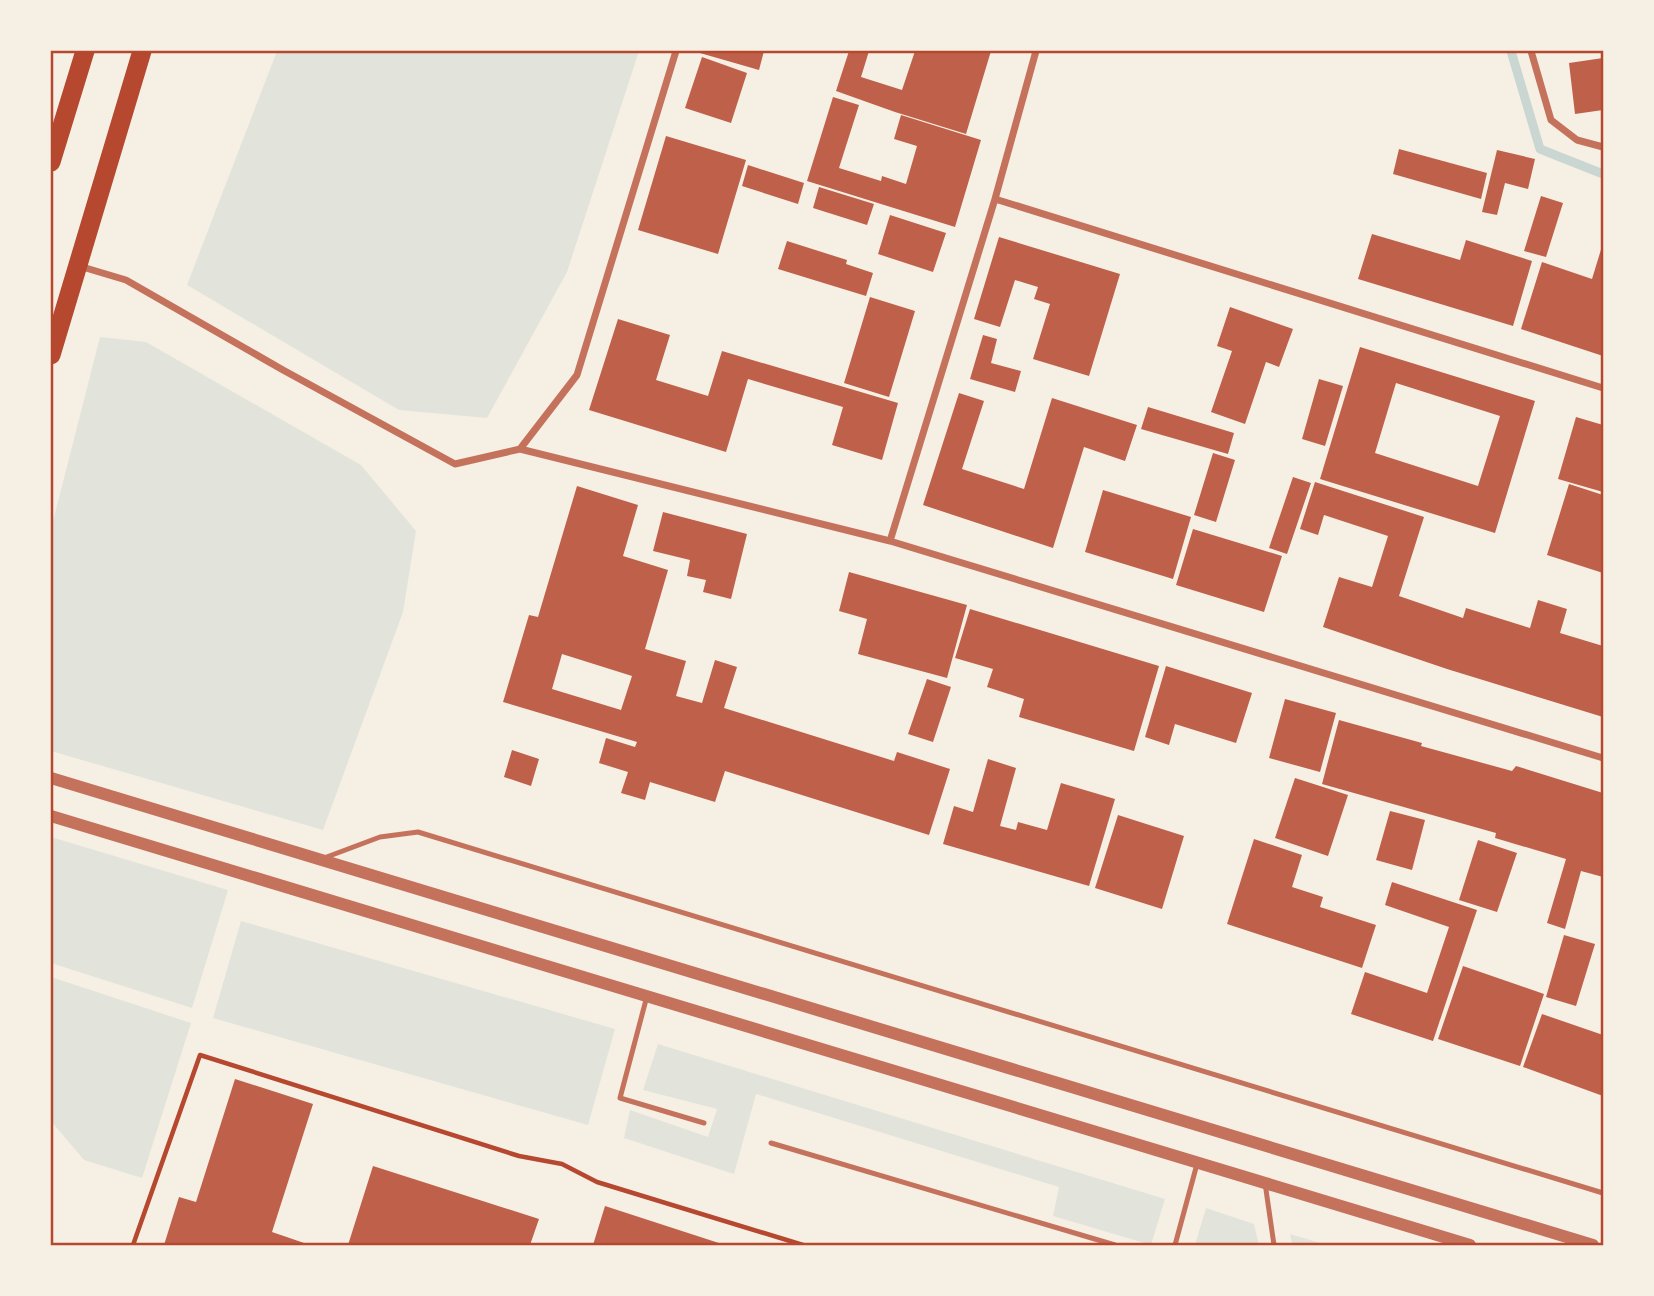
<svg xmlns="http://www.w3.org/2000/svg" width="1654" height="1296" font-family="'Noto Sans',sans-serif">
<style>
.green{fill:#e2e4dc}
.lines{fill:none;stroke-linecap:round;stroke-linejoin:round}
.stream{stroke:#c9d6d2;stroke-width:9}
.building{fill:#bf614a;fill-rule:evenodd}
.path{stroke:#b5482f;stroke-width:4.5}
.service{stroke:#c5725c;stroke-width:5}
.minor{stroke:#c5725c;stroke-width:7}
.tertiary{stroke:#c5725c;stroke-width:12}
.trunk{stroke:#b5482f;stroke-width:19}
.neatline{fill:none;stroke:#b5482f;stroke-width:2.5}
</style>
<rect width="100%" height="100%" fill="#f6efe4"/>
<!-- green -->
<path class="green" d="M277 51H639L567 272 487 418 399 410 187 285Z
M100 337 146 342 361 465 416 531 403 612 323 830 51 751V529Z
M51 837 228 890 192 1008 51 963Z
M241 921 615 1029 588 1125 213 1018Z
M51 977 191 1023 142 1178 84 1160 51 1121Z
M658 1044 1165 1199 1151 1245 1053 1216 1059 1187 756 1094 734 1174 624 1138 630 1110 708 1137 717 1109 643 1090Z
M1206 1208 1254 1224 1259 1245H1195Z
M1290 1234 1327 1245H1292Z"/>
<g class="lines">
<!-- stream -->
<path class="stream" d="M1511 51 1540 149 1603 174"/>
</g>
<!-- building -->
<path class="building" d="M693 51H764L759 70Z
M849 51H869L861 77 902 90 915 51H991L966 134 895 112 836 91Z
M702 57 747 73 731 123 685 108Z
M1603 58V110L1575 114 1569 63Z
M833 97 859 105 839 168 881 181 882 176 906 184 917 146 894 139 901 115 981 140 955 227 807 181Z
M666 136 746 160 718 254 638 230Z
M1399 149 1487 173 1481 199 1393 174Z
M1497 150 1535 159 1528 189 1505 183 1497 215 1482 212Z
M748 165 804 183 798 204 742 186Z
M819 187 874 204 867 225 813 208Z
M1541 196 1563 203 1546 257 1524 251Z
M890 215 946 233 933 272 878 254Z
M1372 234 1460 260 1466 240 1532 261 1513 326 1358 279Z
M999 237 1120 274 1089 376 1033 359 1050 304 1034 299 1038 287 1015 280 1000 327 974 319Z
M787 241 847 260 846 264 873 273 866 296 778 269Z
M1603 243V356L1521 329 1542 262 1592 279Z
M870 297 915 311 889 397 844 383Z
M1230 307 1293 329 1279 367 1266 362 1245 424 1211 412 1232 351 1217 346Z
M618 319 670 335 656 380 708 396 722 351 898 403 882 460 832 445 843 407 748 379 726 452 589 410Z
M983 335 997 339 991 363 1021 371 1015 392 970 379Z
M1360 347 1535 401 1495 533 1320 479ZM1396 383 1500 416 1478 486 1375 453Z
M1319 379 1343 386 1325 446 1302 439Z
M959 393 984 401 962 469 1024 489 1052 398 1137 425 1125 461 1084 447 1053 548 923 505Z
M1148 407 1234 433 1228 454 1141 429Z
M1576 417 1603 425V492L1558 479Z
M1213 453 1235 460 1216 522 1194 515Z
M1293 477 1311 483 1287 554 1269 548Z
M1315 482 1424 517 1399 596 1463 618 1466 608 1530 628 1538 600 1567 609 1560 633 1603 646V717L1447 669 1323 627 1339 577 1372 587 1388 536 1324 515 1318 535 1300 529Z
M1569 484 1603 495V573L1547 555Z
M577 486 638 505 623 556 668 570 645 649 686 661 676 696 702 703 715 660 737 667 724 708 894 761 897 752 950 769 929 835 725 771 715 802 650 782 645 800 621 793 628 772 599 763 606 738 635 747 637 742 503 702 529 615 538 617ZM562 654 632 676 621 710 552 689Z
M1103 490 1191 517 1173 579 1085 552Z
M663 512 747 534 731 599 703 592 706 580 687 576 690 560 653 551Z
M1193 529 1282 556 1264 612 1176 585Z
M849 572 967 605 947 678 858 654 867 619 839 611Z
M970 609 1159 666 1134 751 1019 717 1024 699 987 687 993 669 955 658Z
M1166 666 1252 693 1236 743 1175 724 1169 745 1145 737Z
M927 679 951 687 933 742 908 734Z
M1285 699 1336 713 1320 772 1269 758Z
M1339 720 1422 743 1421 746 1512 771 1516 766 1603 793V877L1581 871 1565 929 1547 923 1566 859 1495 838 1496 833 1322 784Z
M512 750 539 759 531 786 504 777Z
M988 759 1016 768 1000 826 1016 830 1018 822 1047 830 1061 783 1115 799 1089 886 943 844 954 806 973 812Z
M1295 778 1348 795 1328 856 1275 838Z
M1390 811 1425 820 1412 870 1376 860Z
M1118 815 1184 836 1162 909 1095 888Z
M1254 839 1302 855 1292 887 1323 897 1320 907 1376 925 1362 968 1227 924Z
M1478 840 1517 853 1497 912 1459 900Z
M1392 882 1477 910 1433 1041 1351 1014 1365 972 1427 993 1449 927 1385 905Z
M1564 935 1595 944 1576 1006 1546 997Z
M1463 966 1544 994 1520 1066 1438 1039Z
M1542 1014 1603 1035V1096L1523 1067Z
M235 1079 313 1104 272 1232 310 1245H164L179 1197 196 1202Z
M373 1166 539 1219 530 1245H348Z
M605 1206 725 1245H593Z"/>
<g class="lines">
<!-- path -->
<path class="path" d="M133 1245 200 1055 519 1156 562 1164 597 1182 803 1245"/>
<!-- service -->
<path class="service" d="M324 858 380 837 418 832 1603 1193
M647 996 620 1098 704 1123
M771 1143 1115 1245
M1265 1183 1274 1245
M1175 1245 1197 1164"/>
<!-- minor -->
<path class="minor" d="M1531 51 1551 120 1577 140 1603 147
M995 199 1603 388
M79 266 126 280 283 370 455 464 520 449 890 541 1603 758
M520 449 577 375 676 51
M890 541 995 199 1036 51"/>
<!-- tertiary -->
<path class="tertiary" d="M51 778 1593 1245
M51 816 1470 1245"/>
<!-- trunk -->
<path class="trunk" d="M51 162 85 51
M51 355 142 51"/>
</g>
<!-- border -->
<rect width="1654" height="1296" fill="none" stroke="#f6efe4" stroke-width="105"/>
<rect x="52" y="52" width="1550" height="1192" class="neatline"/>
</svg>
